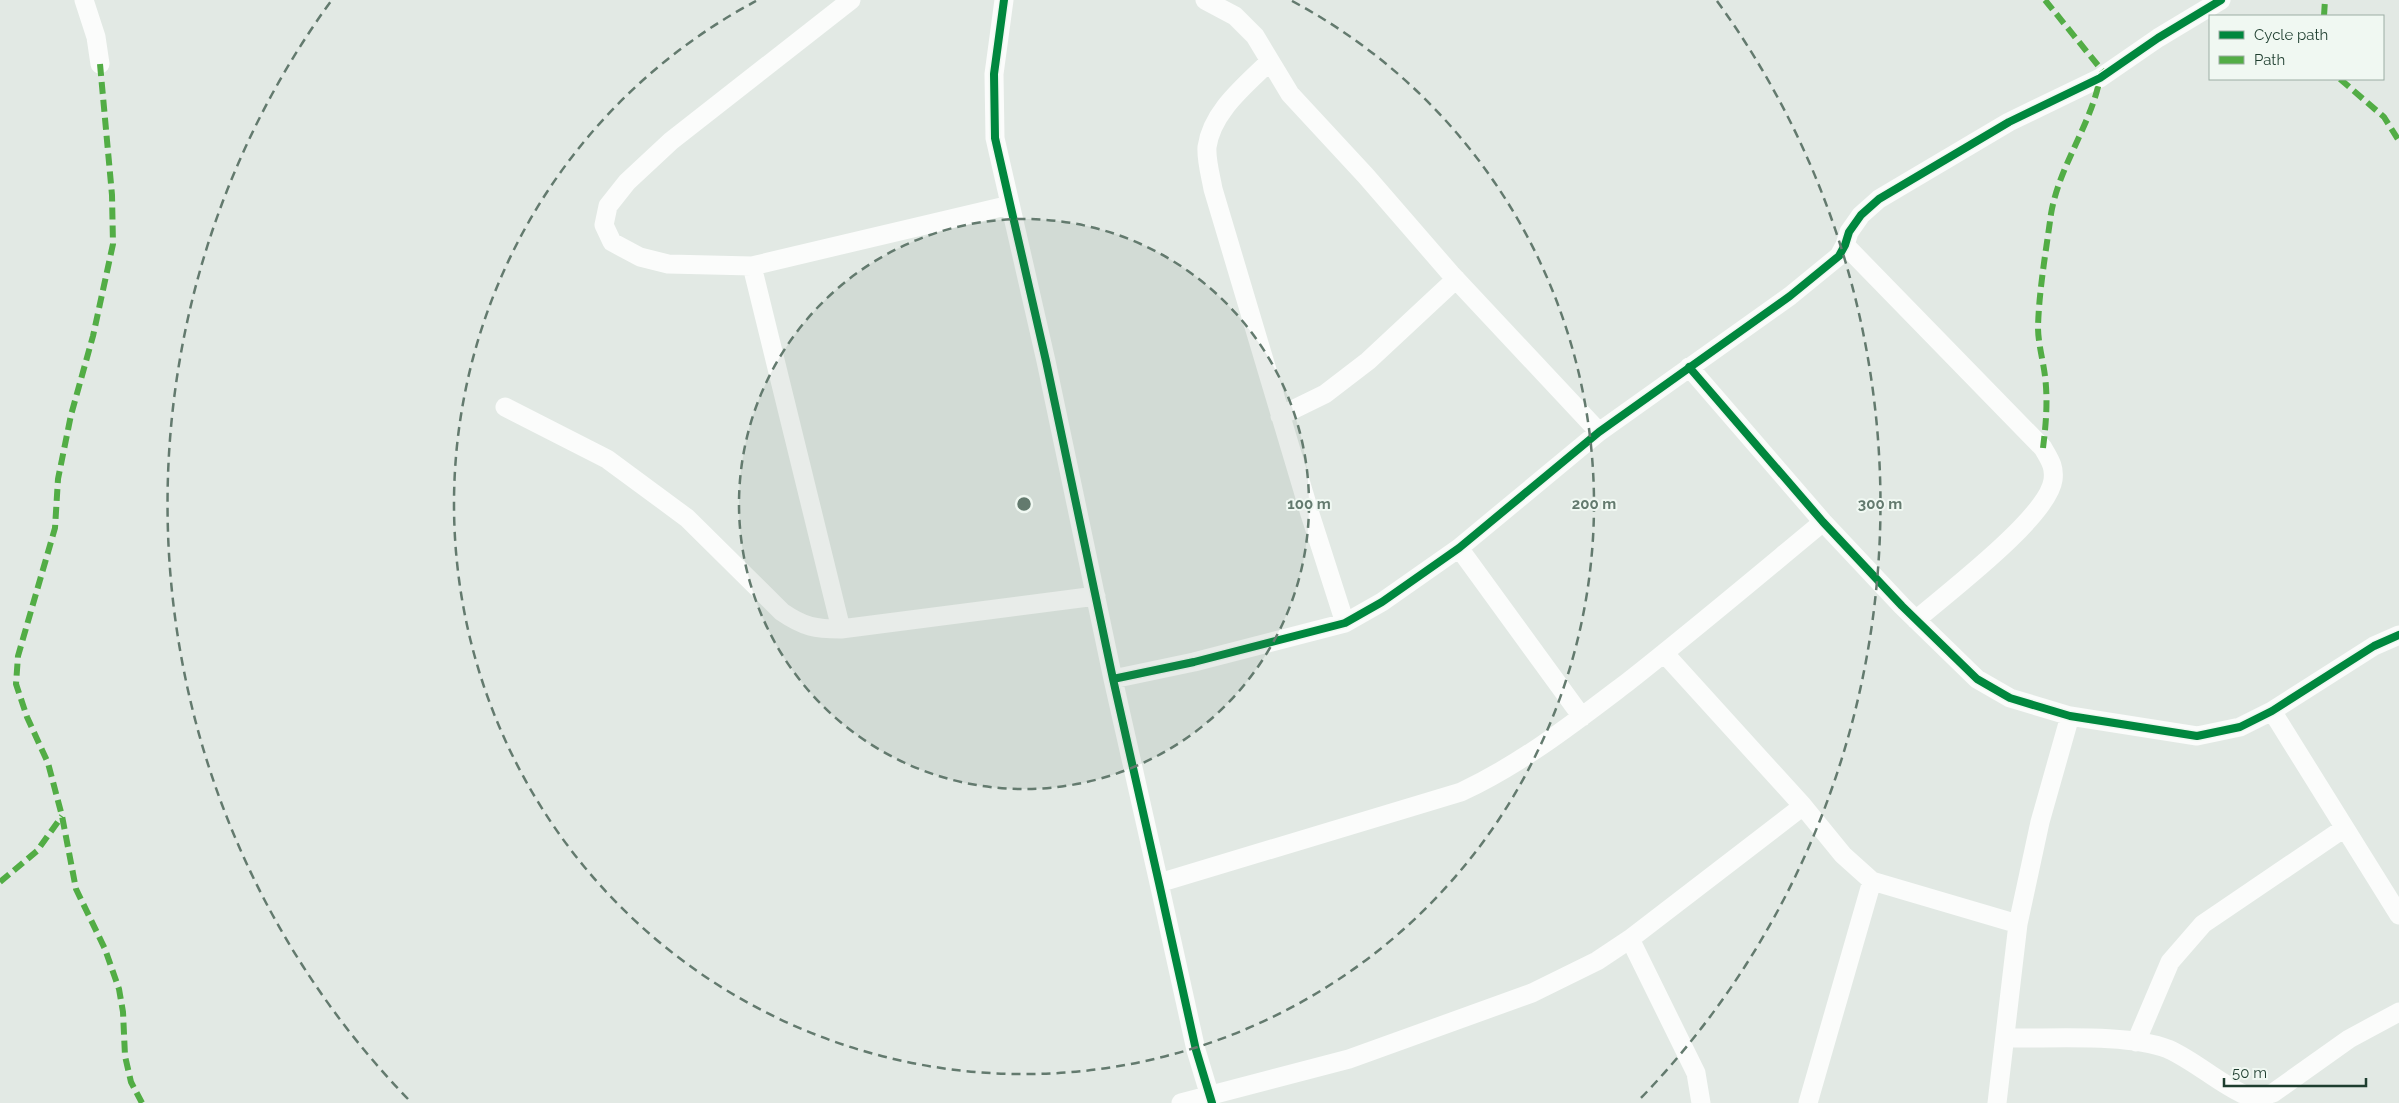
<svg xmlns="http://www.w3.org/2000/svg" width="2399" height="1103" font-family="Raleway,sans-serif">
<style>
.lines{fill:none;stroke-linecap:round;stroke-linejoin:round}
.street{stroke:#fbfcfb;stroke-width:19}
.quiet{stroke:#52ad45;stroke-width:6;stroke-dasharray:12 6;stroke-linecap:butt}
.cycleway-casing{stroke:#f0f8f2;stroke-width:11}
.cycleway{stroke:#00873e;stroke-width:8}
.ring{fill:none;stroke:#637a6e;stroke-width:2.5;stroke-dasharray:9 6}
.centre{fill:#637a6e;stroke:#f0f8f2;stroke-width:2.5}
.ring-label{font-size:15px;text-anchor:middle;font-weight:bold;fill:#637a6e;stroke:#f0f8f2;stroke-width:4;stroke-linejoin:round;paint-order:stroke}
</style>
<rect width="100%" height="100%" fill="#e2e9e4"/>
<g class="lines">
<!-- street -->
<path class="street" d="M84 0 96 37 100 64
M851 0 671 141 627 182 608 206 604 225 612 242 640 257 668 264 752 266 1010 205
M1004 0 994 74 995 138 1046 361 1113 679 1159 883 1196 1050 1212 1103
M1205 0 1235 16 1255 36 1290 94 1366 176 1451 274 1599 432
M1270 61C1246 85 1212 111 1207 147 1206 160 1211 177 1213 189L1310 514 1345 623
M1845 245 2043 448C2049 459 2055 466 2053 480 2048 517 1947 593 1916 620
M752 266 841 629
M1689 367 1823 522 1902 606 1977 679 2010 698 2070 716 2197 736 2240 727 2272 711 2374 646 2399 635
M505 407 607 459 687 518 782 612C804 627 815 629 841 629L1096 596
M1280 416 1325 394 1368 361 1456 279
M1459 548 1582 717
M1664 653 1803 806 1843 855 1872 881 2018 924
M1113 679 1194 662 1345 623 1382 602 1459 548 1599 432 1790 296 1839 256 1845 245 1849 232 1861 215 1879 199 2009 122 2100 78 2158 38 2221 0
M2272 711 2399 915
M1159 883 1461 792C1523 763 1575 722 1629 681 1695 629 1759 575 1823 522
M1630 939 1696 1073 1701 1103
M2005 1038C2050 1039 2128 1033 2168 1049 2195 1061 2217 1082 2243 1094 2253 1098 2263 1096 2273 1093L2349 1039 2399 1012
M2136 1042 2170 962 2203 924 2343 829
M1181 1103 1349 1059 1532 993 1597 961 1630 939 1803 806
M1808 1103 1872 881
M1997 1103 2018 924 2040 822 2070 716"/>
<!-- quiet -->
<path class="quiet" d="M2045 0 2105 74
M2324 16 2325 0
M100 64 112 195 113 244 93 336 71 415 58 479 55 528 18 656 16 684 27 717 48 763 62 816 76 889 105 949 119 989 123 1012 125 1056 131 1082 142 1103
M2340 79 2384 117 2399 141
M2043 448C2046 424 2048 401 2045 376 2043 360 2038 343 2038 327 2039 290 2046 251 2051 214 2059 166 2091 125 2100 78
M0 882 37 851 62 816"/>
<!-- cycleway casing -->
<g class="cycleway-casing">
<path id="cycleway" d="M1004 0 994 74 995 138 1046 361 1113 679 1159 883 1196 1050 1212 1103
M1689 367 1823 522 1902 606 1977 679 2010 698 2070 716 2197 736 2240 727 2272 711 2374 646 2399 635
M1113 679 1194 662 1345 623 1382 602 1459 548 1599 432 1790 296 1839 256 1845 245 1849 232 1861 215 1879 199 2009 122 2100 78 2158 38 2221 0"/>
</g>
<!-- cycleway -->
<use href="#cycleway" class="cycleway"/>
</g>
<!-- distance rings -->
<circle cx="1024" cy="504" r="285" fill="#637a6e" fill-opacity=".12"/>
<g class="ring">
<circle cx="1024" cy="504" r="285"/>
<path d="M1292 1A570 570 0 1 1 756 1"/>
<path d="M408 1099A856 856 0 0 1 331 1M1717 1A856 856 0 0 1 1640 1099"/>
</g>
<circle cx="1024" cy="504" r="8" class="centre"/>
<g class="ring-label">
<text x="1309" y="509">100 m</text>
<text x="1594" y="509">200 m</text>
<text x="1880" y="509">300 m</text>
</g>
<!-- legend -->
<rect x="2209" y="15" width="175" height="65" fill="#f0f8f2" stroke="#9caea4"/>
<rect x="2219" y="31" width="25" height="8" fill="#00873e" stroke="#9caea4"/>
<text x="2254" y="40" font-size="15" fill="#1e3e2f">Cycle path</text>
<rect x="2219" y="56" width="25" height="8" fill="#52ad45" stroke="#9caea4"/>
<text x="2254" y="65" font-size="15" fill="#1e3e2f">Path</text>
<!-- scale -->
<path d="M2224 1078v8h142v-8" fill="none" stroke="#1e3e2f" stroke-width="2.5"/>
<text x="2232" y="1078" font-size="15" fill="#1e3e2f" stroke="#f0f8f2" stroke-width="4" paint-order="stroke">50 m</text>
</svg>
